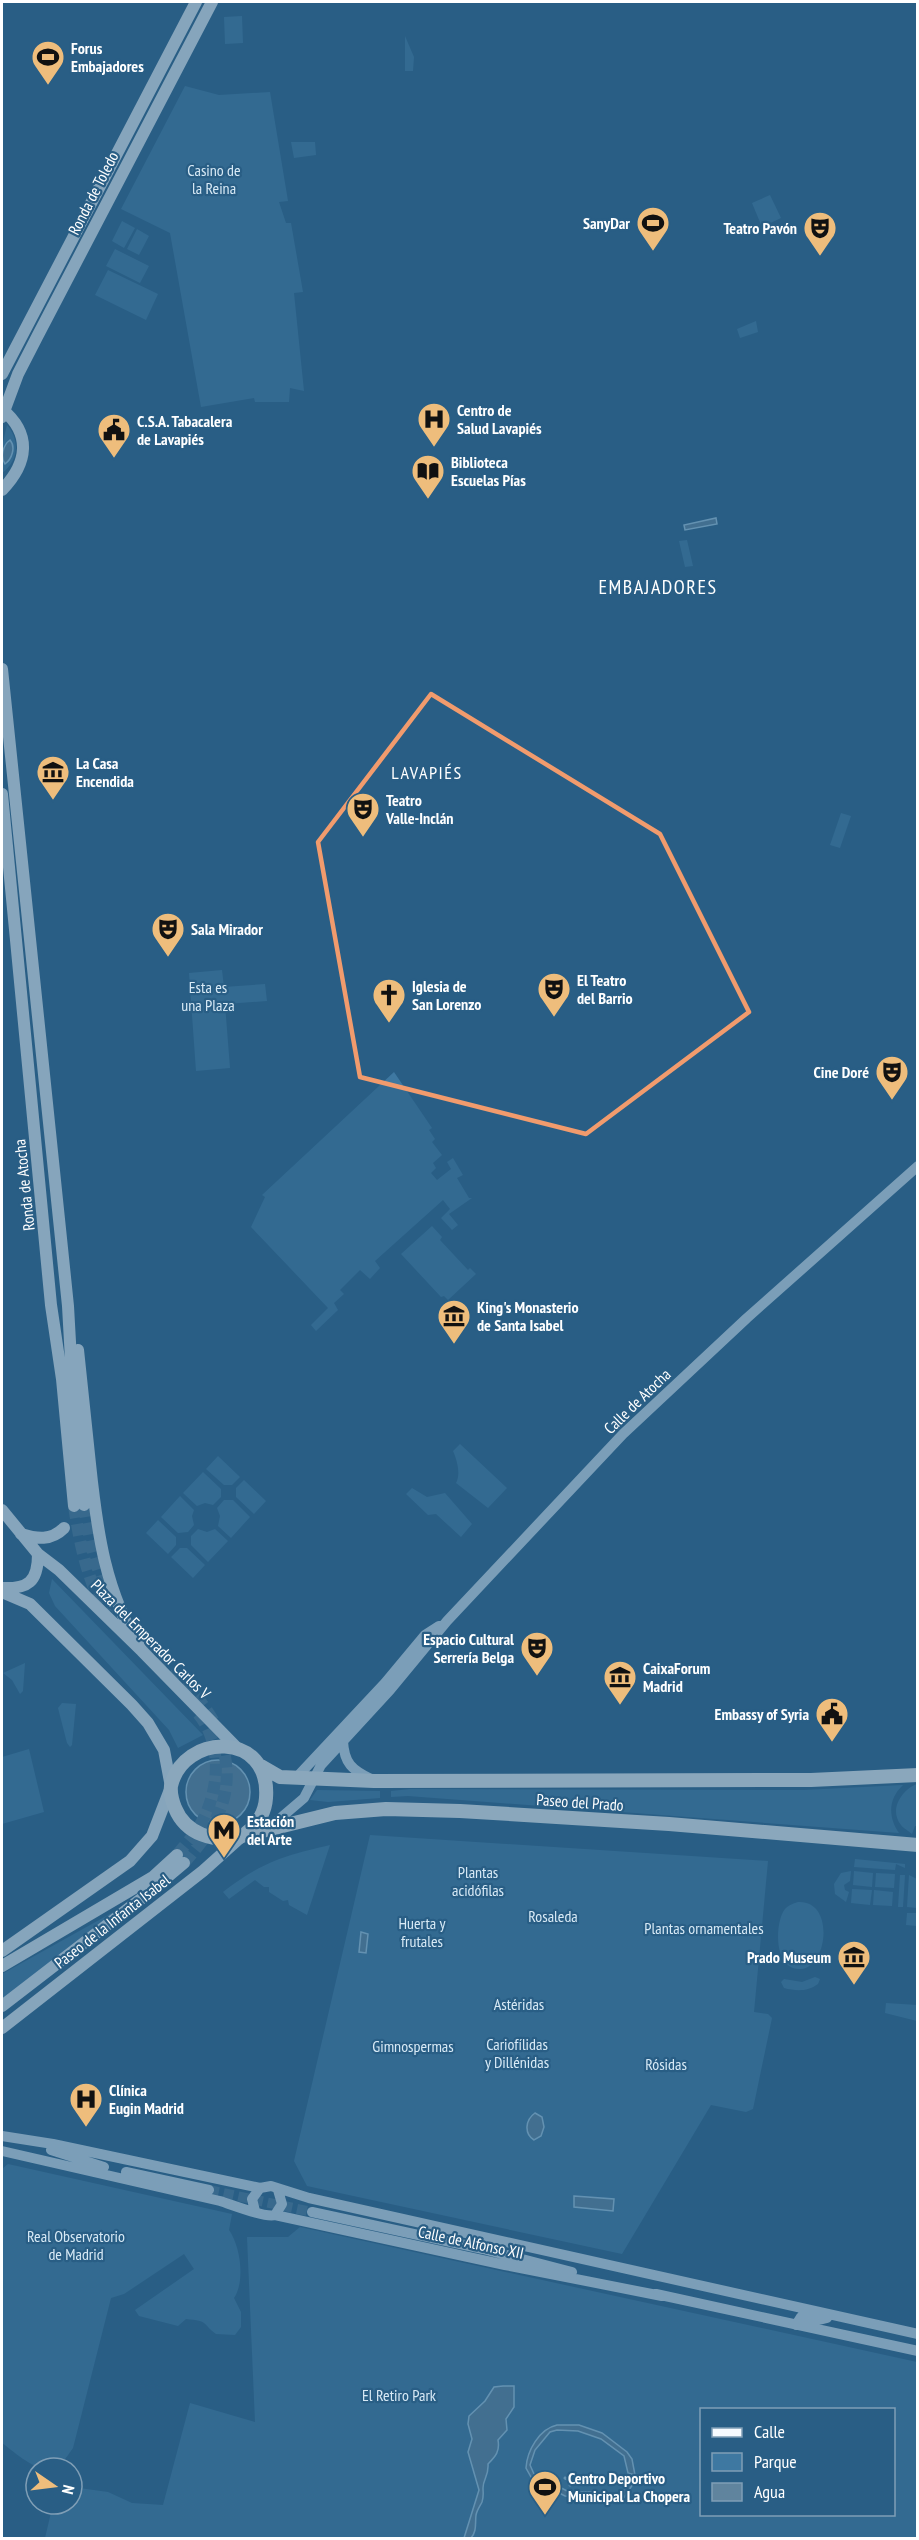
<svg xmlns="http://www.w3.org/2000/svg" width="919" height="2540" font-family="'PT Sans Narrow',sans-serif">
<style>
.green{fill:#3e78a1;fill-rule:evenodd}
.water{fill:#60849e;stroke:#a9cfe7;stroke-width:1.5}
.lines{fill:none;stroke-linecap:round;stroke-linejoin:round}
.stream{stroke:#a9cfe7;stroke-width:3}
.secondary-tunnel{stroke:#497697;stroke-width:10;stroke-dasharray:10 5;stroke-linecap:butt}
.primary-tunnel{stroke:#497697;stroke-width:12;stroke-dasharray:12 6;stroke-linecap:butt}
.secondary{stroke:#deecf7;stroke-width:10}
.primary{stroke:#f6fafe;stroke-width:12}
.highway{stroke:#fff;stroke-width:14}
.marked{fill:none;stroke:#f19b6d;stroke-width:4.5;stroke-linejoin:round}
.labels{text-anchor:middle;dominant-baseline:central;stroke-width:4.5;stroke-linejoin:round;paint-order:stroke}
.poi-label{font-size:16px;font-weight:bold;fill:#fff;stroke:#295e85;text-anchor:start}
.park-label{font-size:16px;fill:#d8eaf6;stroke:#295e85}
.street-label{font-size:16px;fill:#fff;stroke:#295e85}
.neighbourhood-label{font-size:18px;letter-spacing:1.5px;fill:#fff;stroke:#295e85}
.quarter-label{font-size:20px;letter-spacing:1.5px;fill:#fff;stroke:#295e85}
</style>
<rect width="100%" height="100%" fill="#295e85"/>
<!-- green -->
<path class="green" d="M242 16 243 43 225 44 224 17Z
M405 36 414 57 413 71H405Z
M185 86 219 95 270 92 288 201 279 202 286 223H291L303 292 294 293 304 391 290 388 289 402H255L254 398 201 407 170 233 121 209Z
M291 142H315L316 155 294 158Z
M770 195 781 218 762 227 752 203Z
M122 221 135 228 124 248 112 241Z
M137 229 149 236 139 255 127 249Z
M115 249 149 266 140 283 106 266Z
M108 270 158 294 146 320 95 295Z
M756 321 758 332 740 338 737 329Z
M7 425C20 440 19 461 2 473V446Z
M687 540 693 566 685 567 679 541Z
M841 813 851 816 840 848 830 845Z
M222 970 224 987 265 984 267 1001 225 1004 230 1068 196 1071 189 973Z
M394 1072 432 1128 429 1130 435 1139 432 1142 442 1155 433 1163 436 1168 431 1173 437 1180 451 1169 447 1162 453 1158 463 1175 457 1178 469 1198H472L449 1214 458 1225 452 1230 441 1218 450 1209 443 1200 375 1261 380 1268 370 1279 360 1270 340 1290 344 1294 334 1303 338 1310 316 1331 311 1325 328 1308 251 1227 265 1197 262 1195Z
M432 1226 442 1237 440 1240 468 1270 470 1268 476 1274 448 1300 444 1296 441 1297 401 1254Z
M460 1444 507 1488 488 1508 456 1483C461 1474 457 1460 453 1451Z
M218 1456 240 1477 232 1485H224L206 1469Z
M203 1472 221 1489V1497L213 1505 205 1503 197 1506 183 1493Z
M244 1480 266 1501 254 1514 236 1497V1488Z
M412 1488 427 1497 445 1493 472 1524 461 1537 436 1514 428 1515 406 1494Z
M180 1496 194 1510 192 1516 194 1525 188 1532 178 1533 161 1517Z
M224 1500H233L250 1517 231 1538 218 1526 220 1516 217 1508Z
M158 1520 176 1537V1545L168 1554 146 1533Z
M198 1529 207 1532 215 1529 228 1541 208 1562 191 1545V1536Z
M180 1548H187L205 1565 193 1578 171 1557Z
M52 1579 203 1735 178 1748 169 1730 55 1606 49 1593Z
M25 1663 23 1691 20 1694 12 1680 3 1673Z
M62 1703 76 1704 72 1745 70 1747 67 1743 58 1708Z
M29 1749 44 1812 2 1824V1757Z
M917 1784V1826H915L912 1834C909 1831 903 1828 901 1825 888 1809 903 1789 917 1784Z
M903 1785C888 1799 888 1817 899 1833L408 1796 391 1797V1791L410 1789 804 1790Z
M317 1790 380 1791V1798L328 1802 310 1800Z
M370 1835 768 1861 754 2012 768 2014 772 2018 753 2109 746 2112 711 2105 622 2254 307 2186 294 2161Z
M330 1845 307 1915 289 1905 288 1900 283 1901 269 1892V1887H264L255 1880 229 1899 223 1892C262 1862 283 1856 330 1845Z
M855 1859 905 1864V1868L896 1864 895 1870 854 1867Z
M851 1871 850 1881 844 1885 845 1890 849 1892 846 1902 835 1894 834 1884 841 1873Z
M854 1871 873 1873 872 1887 853 1885Z
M876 1873 895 1874 894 1888 875 1887Z
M900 1875H905L903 1907H898Z
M909 1875 917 1879V1908L907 1907Z
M852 1889 872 1890 870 1905 851 1903Z
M874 1890 893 1892 892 1906 873 1905Z
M798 1902C835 1900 828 1967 801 1969 774 1971 775 1927 783 1912 786 1906 792 1904 798 1902Z
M126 1905 2 1999V1974Z
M907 1913H917V1926L906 1925Z
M815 1977 820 1979 818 1984C807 1992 796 1991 784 1988L781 1982 784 1979 802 1982Z
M886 2003 917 2005V2021L885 2013Z
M8 2164 232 2214 229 2230C241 2247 245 2282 234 2298L241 2312V2327L235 2335 216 2334C201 2323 210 2321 186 2319L178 2326 139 2316 135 2310 194 2269 184 2254 124 2294 111 2298 73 2448C69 2453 66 2459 61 2463 43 2480 16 2453 2 2443V2169Z
M300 2227 917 2362V2538H45L53 2504H72V2487L108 2492 132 2503 163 2505 190 2403 255 2422 247 2237H288ZM702 2410H894V2514H702Z"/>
<!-- water -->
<path class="water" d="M10 440C16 447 12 459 5 464 0 457 3 445 10 440Z
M716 518 717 524 685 530 684 525Z
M186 1792a32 32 0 1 1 64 0a32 32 0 1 1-64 0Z
M361 1932 368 1934 366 1953 359 1952Z
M535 2113 542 2117 544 2127 541 2136 534 2140C524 2134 525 2120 535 2113Z
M574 2196 614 2199 613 2211 574 2207Z
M503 2386H514V2407L506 2419 507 2430 498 2440C500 2451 496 2456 488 2464 489 2476 483 2479 483 2488 483 2493 484 2496 482 2502 480 2506 477 2510 476 2515 475 2524 477 2531 471 2538H464L479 2490 468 2452 472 2439 468 2424 469 2416 485 2401 494 2387Z
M557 2425H579L602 2433 627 2452 632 2459 635 2475 628 2473 624 2456 601 2439 578 2431 557 2430 550 2432 535 2450 530 2465 534 2474 569 2492H592L614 2498 622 2493 626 2483 633 2484 623 2499 615 2503 595 2497 565 2496 536 2481 531 2477 526 2468C527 2451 539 2429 557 2425Z"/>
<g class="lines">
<!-- stream -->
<path class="stream" d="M565 2478 570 2480V2485"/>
<!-- secondary-tunnel -->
<path class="secondary-tunnel" d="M209 2190 312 2212"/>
<!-- primary-tunnel -->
<path class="primary-tunnel" d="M84 1505C90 1543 96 1577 118 1610
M74 1506C80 1545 87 1579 106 1613
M134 1631C159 1664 195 1686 215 1724
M177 1855C184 1846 194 1836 200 1825 220 1791 224 1741 195 1710
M184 1863C218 1824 237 1793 221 1740"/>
<!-- secondary -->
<path class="secondary" d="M343 1741C344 1763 352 1770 371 1779
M296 1778 385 1683 425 1635 439 1626
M270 1827 304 1798 321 1765 390 1690 447 1621 623 1434 747 1318 918 1166
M2 2136 53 2144 260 2188 271 2186 309 2198 918 2334
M51 2150 104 2167
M2 2151 220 2201C233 2205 265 2218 275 2215L505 2265 662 2296
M126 2172 209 2190
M255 2211 252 2199 260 2188
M312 2212 483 2249 572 2272
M275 2215 282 2204 278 2190
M656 2294 918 2351
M796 2325 801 2317 815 2321 827 2318"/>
<!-- primary -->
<path class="primary" d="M2 374 196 2
M2 409C32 434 28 463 2 490
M2 417 18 374 37 337 212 2
M2 669 68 1306 72 1378 84 1505
M2 794 51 1305 62 1379 74 1506
M78 1350C82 1388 86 1426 90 1464 97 1531 105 1593 142 1651
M2 1510 38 1554 59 1570 142 1651 236 1747
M21 1534C37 1539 51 1541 64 1528
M2 1588C28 1589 38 1582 38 1554
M2 1592 30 1604 132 1705 148 1723 164 1750 171 1787 152 1836 130 1861 2 1951
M2 1966 153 1877 177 1855
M2 2006 146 1895 184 1863
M2 2028 203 1871 242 1836"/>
<!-- highway -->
<path class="highway" d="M261 1766 280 1777 374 1781 811 1780 918 1775
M242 1836 335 1813 386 1809 460 1811 669 1824 918 1845
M240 1837C214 1842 186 1835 175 1808 172 1800 170 1794 171 1786 183 1733 271 1730 266 1798 265 1813 258 1824 246 1833"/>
</g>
<!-- marked area -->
<path d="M0 0H919V2540H0ZM431 694 660 834 749 1012 586 1134 360 1077 318 842Z" fill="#295e85" fill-opacity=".55" fill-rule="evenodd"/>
<path class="marked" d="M431 694 660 834 749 1012 586 1134 360 1077 318 842Z"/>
<!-- icons -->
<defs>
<g id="stadium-pin" transform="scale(1.725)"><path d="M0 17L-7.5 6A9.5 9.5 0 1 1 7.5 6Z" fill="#eebd7c" stroke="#295e85"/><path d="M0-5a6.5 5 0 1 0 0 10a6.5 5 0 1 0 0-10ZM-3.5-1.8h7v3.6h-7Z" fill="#111"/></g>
<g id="theatre-pin" transform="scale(1.725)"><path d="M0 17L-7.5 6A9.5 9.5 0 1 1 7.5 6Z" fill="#eebd7c" stroke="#295e85"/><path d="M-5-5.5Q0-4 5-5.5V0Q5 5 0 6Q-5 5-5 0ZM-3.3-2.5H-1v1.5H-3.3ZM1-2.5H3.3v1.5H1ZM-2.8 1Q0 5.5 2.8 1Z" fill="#111"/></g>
<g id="hospital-pin" transform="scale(1.725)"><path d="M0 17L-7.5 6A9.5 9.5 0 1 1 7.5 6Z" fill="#eebd7c" stroke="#295e85"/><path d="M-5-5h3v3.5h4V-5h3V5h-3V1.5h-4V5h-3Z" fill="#111"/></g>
<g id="civic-pin" transform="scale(1.725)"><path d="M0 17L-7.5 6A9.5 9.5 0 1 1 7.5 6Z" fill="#eebd7c" stroke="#295e85"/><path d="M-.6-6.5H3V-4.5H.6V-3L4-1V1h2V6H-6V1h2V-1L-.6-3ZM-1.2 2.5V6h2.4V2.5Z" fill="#111"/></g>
<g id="library-pin" transform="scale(1.725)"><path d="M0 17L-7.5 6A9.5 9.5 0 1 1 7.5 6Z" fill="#eebd7c" stroke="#295e85"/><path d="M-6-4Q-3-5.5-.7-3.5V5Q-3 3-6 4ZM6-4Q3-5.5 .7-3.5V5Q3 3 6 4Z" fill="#111"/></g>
<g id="museum-pin" transform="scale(1.725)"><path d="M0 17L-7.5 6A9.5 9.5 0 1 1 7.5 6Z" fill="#eebd7c" stroke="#295e85"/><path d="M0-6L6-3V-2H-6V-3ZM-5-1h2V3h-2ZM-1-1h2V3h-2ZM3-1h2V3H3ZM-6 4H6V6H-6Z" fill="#111"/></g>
<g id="church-pin" transform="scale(1.725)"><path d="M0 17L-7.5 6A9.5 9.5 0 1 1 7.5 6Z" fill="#eebd7c" stroke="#295e85"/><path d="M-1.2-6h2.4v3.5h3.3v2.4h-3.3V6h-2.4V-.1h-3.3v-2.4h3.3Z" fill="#111"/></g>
<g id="metro-pin" transform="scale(1.725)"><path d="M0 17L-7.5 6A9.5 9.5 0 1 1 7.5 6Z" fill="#eebd7c" stroke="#295e85"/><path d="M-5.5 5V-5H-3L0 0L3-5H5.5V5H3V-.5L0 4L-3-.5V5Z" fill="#111"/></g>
</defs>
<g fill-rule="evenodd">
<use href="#stadium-pin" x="48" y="57"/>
<use href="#stadium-pin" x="653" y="223"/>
<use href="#theatre-pin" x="820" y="228"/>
<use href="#hospital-pin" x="434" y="419"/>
<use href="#civic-pin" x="114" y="430"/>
<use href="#library-pin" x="428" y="471"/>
<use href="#museum-pin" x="53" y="772"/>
<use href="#theatre-pin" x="363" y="809"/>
<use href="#theatre-pin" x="168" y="929"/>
<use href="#theatre-pin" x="554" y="989"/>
<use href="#church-pin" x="389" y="995"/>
<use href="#theatre-pin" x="892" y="1072"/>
<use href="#museum-pin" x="454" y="1316"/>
<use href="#theatre-pin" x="537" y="1648"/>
<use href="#museum-pin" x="620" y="1677"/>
<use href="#civic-pin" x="832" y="1714"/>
<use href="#metro-pin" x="224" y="1830"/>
<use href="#museum-pin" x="854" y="1957"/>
<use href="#hospital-pin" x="86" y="2099"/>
<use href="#stadium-pin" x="545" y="2487"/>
</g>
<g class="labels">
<!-- poi labels -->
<g class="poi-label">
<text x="71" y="48">Forus<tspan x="71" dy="18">Embajadores</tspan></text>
<text x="630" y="223" text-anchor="end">SanyDar</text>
<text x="797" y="228" text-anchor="end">Teatro Pavón</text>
<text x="457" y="410">Centro de<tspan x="457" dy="18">Salud Lavapiés</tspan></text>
<text x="137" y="421">C.S.A. Tabacalera<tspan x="137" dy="18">de Lavapiés</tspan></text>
<text x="451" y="462">Biblioteca<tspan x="451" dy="18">Escuelas Pías</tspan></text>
<text x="76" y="763">La Casa<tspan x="76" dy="18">Encendida</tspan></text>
<text x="386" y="800">Teatro<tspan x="386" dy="18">Valle-Inclán</tspan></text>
<text x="191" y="929">Sala Mirador</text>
<text x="577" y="980">El Teatro<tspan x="577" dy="18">del Barrio</tspan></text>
<text x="412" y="986">Iglesia de<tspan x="412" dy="18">San Lorenzo</tspan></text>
<text x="869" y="1072" text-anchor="end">Cine Doré</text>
<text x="477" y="1307">King's Monasterio<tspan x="477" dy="18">de Santa Isabel</tspan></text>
<text x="514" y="1639" text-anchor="end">Espacio Cultural<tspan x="514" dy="18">Serrería Belga</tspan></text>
<text x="643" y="1668">CaixaForum<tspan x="643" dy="18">Madrid</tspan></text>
<text x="809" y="1714" text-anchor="end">Embassy of Syria</text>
<text x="247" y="1821">Estación<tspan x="247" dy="18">del Arte</tspan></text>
<text x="831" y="1957" text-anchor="end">Prado Museum</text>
<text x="109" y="2090">Clínica<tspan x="109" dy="18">Eugin Madrid</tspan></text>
<text x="568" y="2478">Centro Deportivo<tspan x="568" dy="18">Municipal La Chopera</tspan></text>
</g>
<!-- park labels -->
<g class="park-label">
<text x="214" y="170">Casino de<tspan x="214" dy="18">la Reina</tspan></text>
<text x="208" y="987">Esta es<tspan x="208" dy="18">una Plaza</tspan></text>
<text x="478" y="1872">Plantas<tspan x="478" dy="18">acidófilas</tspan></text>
<text x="553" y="1916">Rosaleda</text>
<text x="422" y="1923">Huerta y<tspan x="422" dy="18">frutales</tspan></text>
<text x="704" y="1928">Plantas ornamentales</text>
<text x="519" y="2004">Astéridas</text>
<text x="517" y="2044">Cariofílidas<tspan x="517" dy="18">y Dillénidas</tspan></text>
<text x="413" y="2046">Gimnospermas</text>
<text x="666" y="2064">Rósidas</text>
<text x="76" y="2236">Real Observatorio<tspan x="76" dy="18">de Madrid</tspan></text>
<text x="399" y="2395">El Retiro Park</text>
</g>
<!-- street labels -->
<g class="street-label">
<text transform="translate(93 193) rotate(-63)">Ronda de Toledo</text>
<text transform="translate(24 1185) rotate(-96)">Ronda de Atocha</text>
<text transform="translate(637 1401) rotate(-44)">Calle de Atocha</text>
<text transform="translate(151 1639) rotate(45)">Plaza del Emperador Carlos V</text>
<text transform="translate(580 1802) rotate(4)">Paseo del Prado</text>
<text transform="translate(112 1921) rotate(-38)">Paseo de la Infanta Isabel</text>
<text transform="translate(471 2242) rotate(12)">Calle de Alfonso XII</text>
</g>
<!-- neighbourhood labels -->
<g class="neighbourhood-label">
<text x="427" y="772">LAVAPIÉS</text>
</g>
<!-- quarter labels -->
<g class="quarter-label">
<text x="658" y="587">EMBAJADORES</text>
</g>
</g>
<!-- border -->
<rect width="919" height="2540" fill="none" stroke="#ffffff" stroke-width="6"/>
<!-- legend -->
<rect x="700" y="2408" width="195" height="108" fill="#295e85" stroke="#7f9eb6" stroke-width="1.5"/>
<rect x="712" y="2428" width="30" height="9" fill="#f6fafe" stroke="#7f9eb6" stroke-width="1.5"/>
<text x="754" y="2438" font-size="18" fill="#ffffff">Calle</text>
<rect x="712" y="2453" width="30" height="18" fill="#3e78a1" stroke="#7f9eb6" stroke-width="1.5"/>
<text x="754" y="2468" font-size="18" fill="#ffffff">Parque</text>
<rect x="712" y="2483" width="30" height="18" fill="#60849e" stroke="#7f9eb6" stroke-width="1.5"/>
<text x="754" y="2498" font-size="18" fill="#ffffff">Agua</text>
<!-- north arrow -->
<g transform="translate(54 2486) rotate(104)"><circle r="28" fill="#295e85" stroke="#7f9eb6" stroke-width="1.5"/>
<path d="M0-4.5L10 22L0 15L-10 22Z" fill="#eebd7c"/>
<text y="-9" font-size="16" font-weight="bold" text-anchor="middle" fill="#ffffff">N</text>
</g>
</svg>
